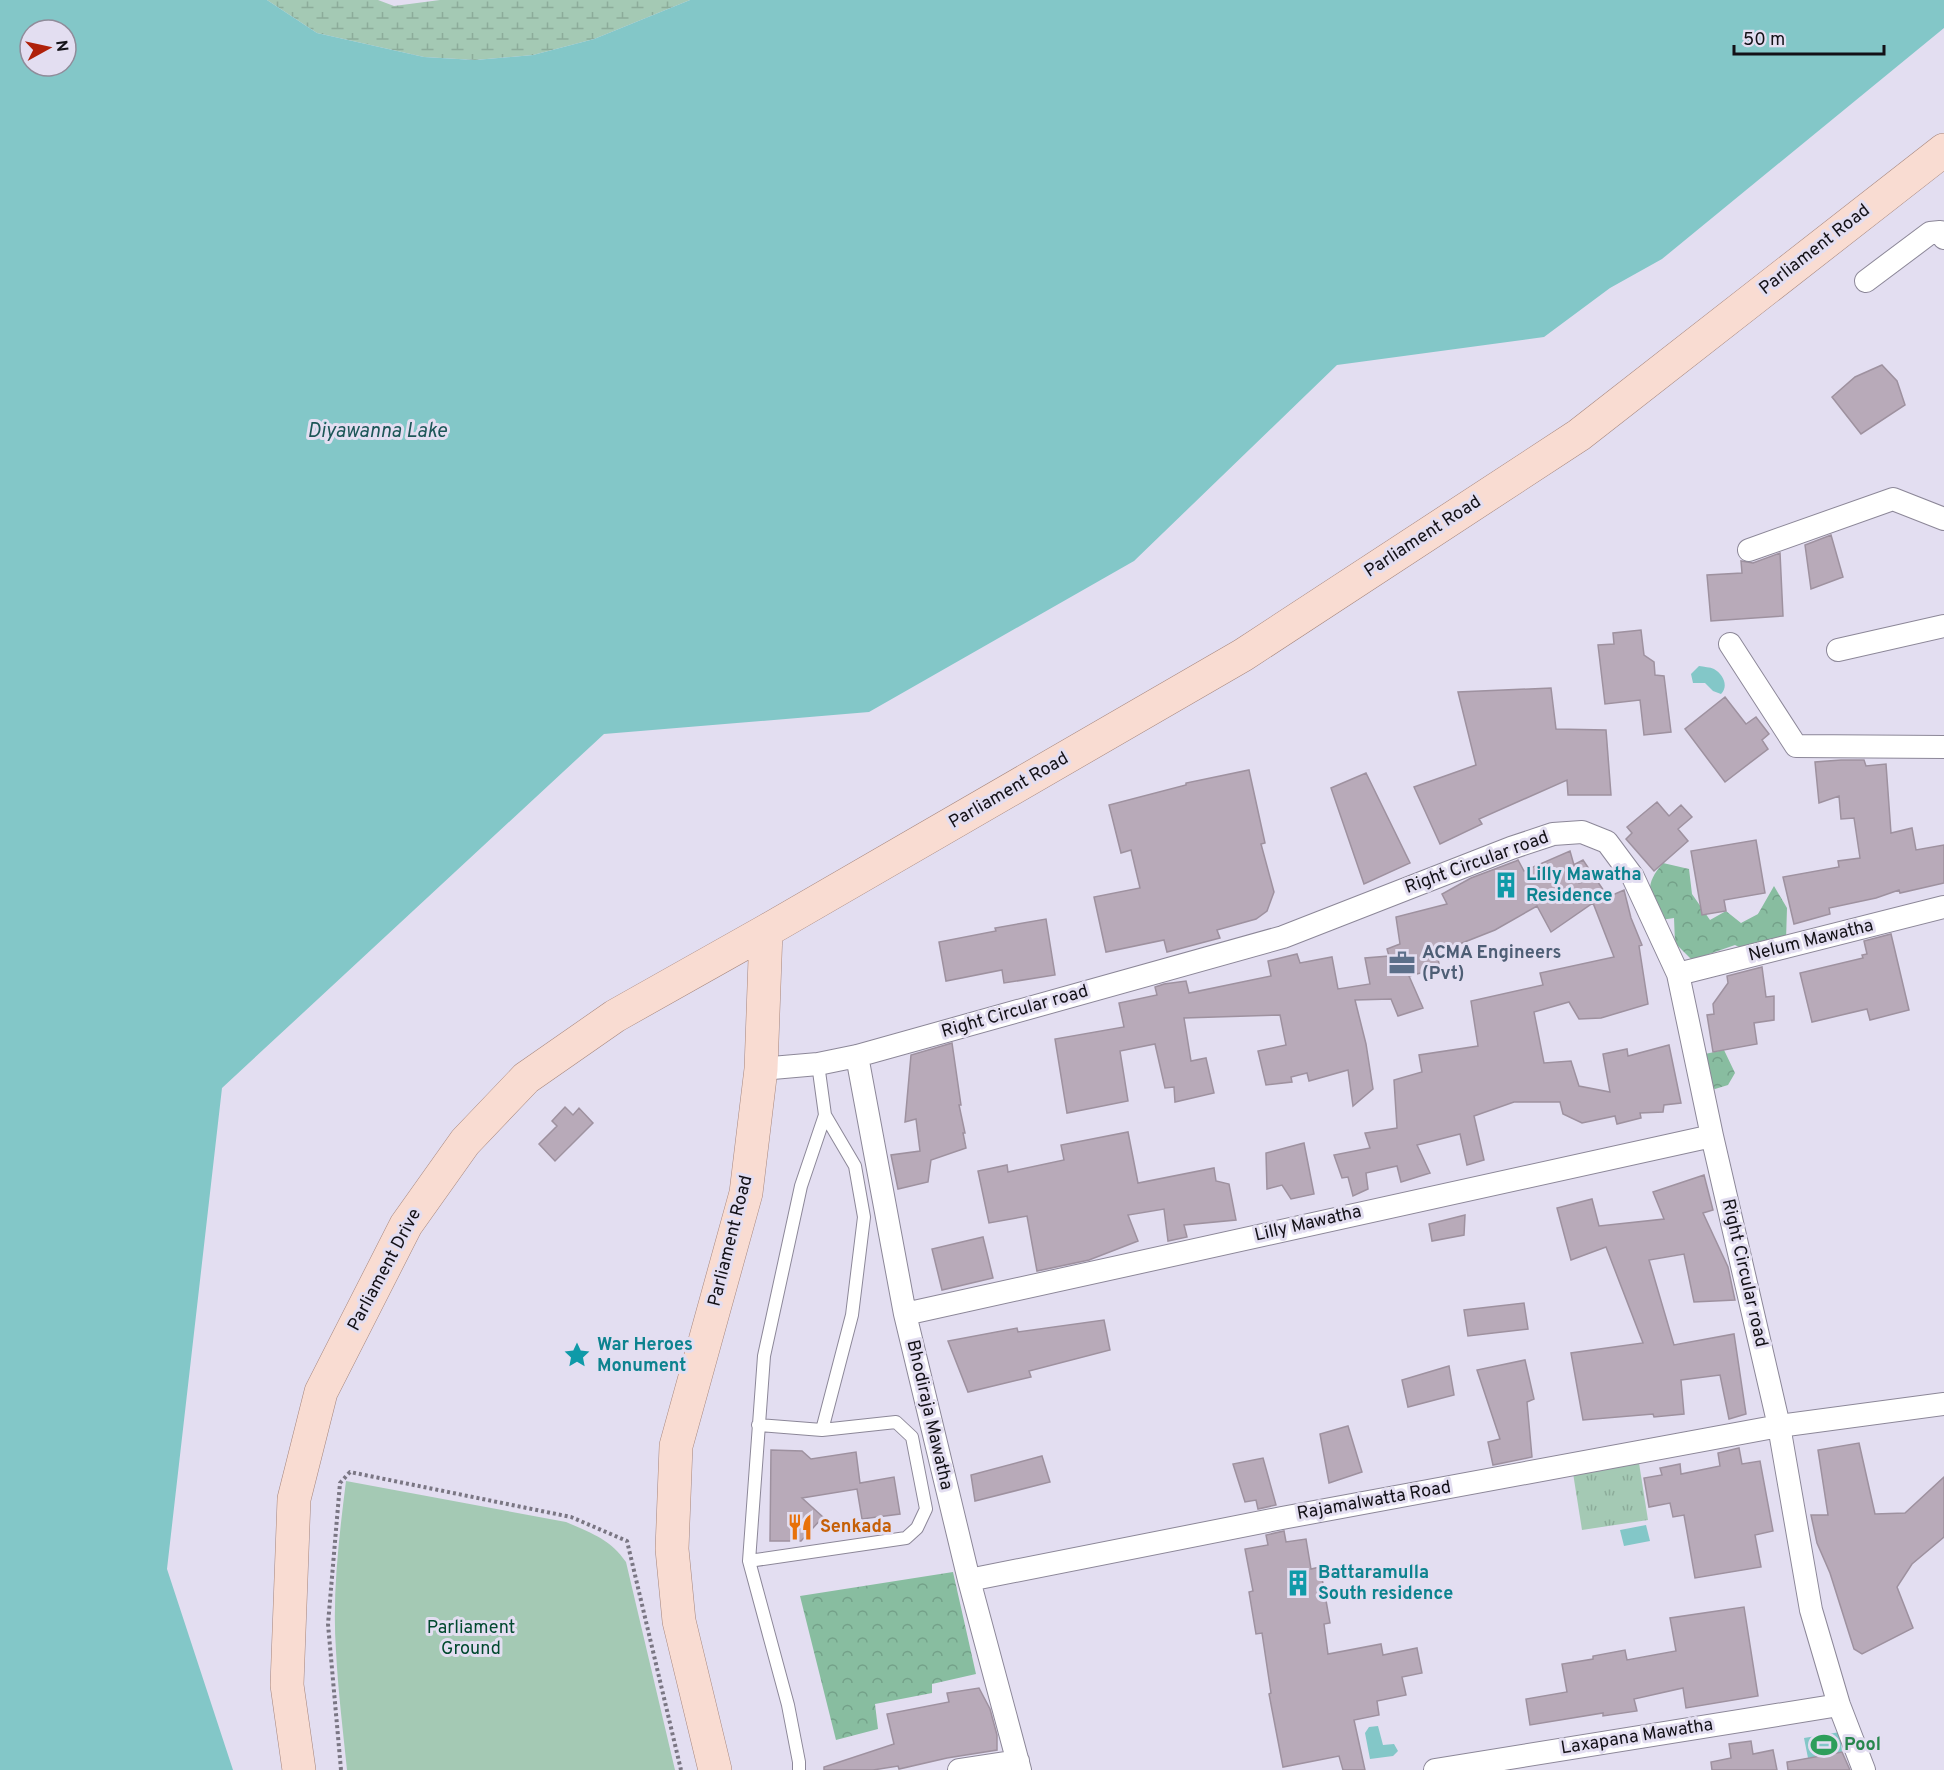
<svg xmlns="http://www.w3.org/2000/svg" width="1944" height="1770" font-family="Overpass,sans-serif">
<style>
.grass{fill:url(#grass-tufts)}
.forest{fill:url(#forest-crowns)}
.wetland{fill:url(#wetland-marsh)}
.park{fill:#a4c9b4}
.water{fill:#83c7c8;fill-rule:evenodd}
.building{fill:#b8aab9;stroke:#9e919f;stroke-width:1.5}
.lines{fill:none;stroke-linecap:round;stroke-linejoin:round}
.service-casing{stroke:#8c8798;stroke-width:14}
.minor-casing{stroke:#8c8798;stroke-width:24}
.primary-casing{stroke:#a6867d;stroke-width:34}
.path{stroke:#7a7683;stroke-width:4;stroke-dasharray:3 3;stroke-linecap:butt}
.service{stroke:#fff;stroke-width:12}
.minor{stroke:#fff;stroke-width:22}
.primary{stroke:#f9dcd2;stroke-width:33}
.labels{text-anchor:middle;dominant-baseline:central;stroke-width:6;stroke-linejoin:round;paint-order:stroke}
.street-label{font-size:18px;fill:#131117;stroke:#e3def1}
.culture-label{font-size:18px;font-weight:bold;fill:#0d838f;stroke:#e3def1;text-anchor:start}
.service-label{font-size:18px;font-weight:bold;fill:#4e5e75;stroke:#e3def1;text-anchor:start}
.food-label{font-size:18px;font-weight:bold;fill:#c56008;stroke:#e3def1;text-anchor:start}
.park-label{font-size:18px;fill:#01492e;stroke:#e3def1}
.leisure-label{font-size:18px;font-weight:bold;fill:#27864d;stroke:#e3def1;text-anchor:start}
.water-label{font-size:20px;font-style:italic;fill:#1c5657;stroke:#e3def1}
</style>
<defs>
<pattern id="grass-tufts" width="24" height="20" patternUnits="userSpaceOnUse" patternTransform="scale(1.5)"><rect width="24" height="20" fill="#a4c9b4"/><path d="M3 7l-1-3M5 7V3M7 7l1-3M15 17l-1-3M17 17v-4M19 17l1-3" fill="none" stroke="#8cac9a"/></pattern>
<pattern id="forest-crowns" width="20" height="18" patternUnits="userSpaceOnUse" patternTransform="scale(1.5)"><rect width="20" height="18" fill="#88bda0"/><path d="M2 6a3 3 0 1 1 6 0M12 15a3 3 0 1 1 6 0" fill="none" stroke="#74a189"/></pattern>
<pattern id="wetland-marsh" width="20" height="14" patternUnits="userSpaceOnUse" patternTransform="scale(1.5)"><rect width="20" height="14" fill="#a4c9b4"/><path d="M1 5h8M5 5V1M11 12h8M15 12V8" fill="none" stroke="#8cac9a"/></pattern>
</defs>
<rect width="100%" height="100%" fill="#e3def1"/>
<!-- grass -->
<path class="grass" d="M1639 1463 1648 1520 1582 1530 1573 1473Z"/>
<!-- forest -->
<path class="forest" d="M1663 863 1689 869 1692 894 1710 920 1726 911 1741 923 1758 914 1774 886 1787 908 1786 940 1743 949 1735 945 1692 960 1675 943 1674 918 1661 920C1649 896 1643 886 1663 863Z
M1724 1050 1735 1073 1728 1085 1715 1089 1702 1084 1700 1055Z
M953 1572 976 1674 932 1684V1693L875 1704 878 1729 836 1740 800 1596Z"/>
<!-- wetland -->
<path class="wetland" d="M267 0H378L394 6 440 0H690L594 39 533 55 475 60 424 57 317 33Z"/>
<!-- park -->
<path class="park" d="M346 1481 566 1522C591 1533 610 1539 626 1562L675 1770H347C343 1730 338 1691 336 1651 332 1595 339 1537 346 1481Z"/>
<!-- water -->
<path class="water" d="M0 0H267L317 33 424 57 475 60 533 55 594 39 690 0H1944V28L1662 259 1610 288 1544 337 1337 365 1134 561 869 712 604 734 222 1088 167 1569 233 1770H0ZM30 30H66V66H30Z
M1699 666C1704 667 1710 667 1714 669 1723 674 1729 686 1721 694L1713 691 1705 683H1693L1691 674Z
M1646 1525 1650 1541 1624 1546 1620 1530Z
M1378 1726 1383 1745 1394 1744 1398 1751 1393 1756 1370 1759 1365 1733 1369 1727Z
M1840 1732 1842 1752 1808 1758 1804 1738Z"/>
<!-- building -->
<path class="building" d="M1882 365 1897 381 1905 405 1861 434 1832 397 1855 377Z
M1831 535 1843 577 1811 589 1805 545Z
M1780 553 1783 616 1711 621 1707 575 1742 573 1741 561 1753 563Z
M1641 630 1644 655 1654 662 1655 675 1664 676 1671 732 1644 735 1640 700 1605 704 1598 645 1614 644 1613 633Z
M1551 688 1556 729 1606 730 1611 795H1568L1567 780 1479 819 1482 824 1440 844 1414 787 1476 765 1458 692Z
M1725 697 1746 724 1756 717 1769 734 1762 740 1768 749 1725 782 1685 729Z
M1841 760H1864L1866 766 1886 764 1891 833 1912 828 1916 850 1944 845V883L1900 893 1899 890 1876 898 1829 908 1830 914 1794 924 1783 877 1839 867 1838 861 1860 858 1854 818 1841 819 1839 796 1819 803 1815 762Z
M1249 770 1265 843 1261 844 1274 892 1267 911 1256 919 1217 930 1220 938 1167 952 1164 940 1106 952 1094 897 1140 888 1131 850 1121 853 1109 805 1186 785V783Z
M1366 773 1410 863 1364 884 1331 788Z
M1657 802 1669 816 1681 805 1692 817 1678 829 1688 841 1654 871 1626 839 1632 833 1627 827Z
M1756 840 1765 893 1724 900 1726 911 1702 915 1691 851Z
M1570 851 1579 883 1584 882 1575 864 1583 860 1608 897 1624 890 1631 918 1642 945 1639 946 1648 1004 1601 1018 1579 1019 1569 1002 1534 1012 1544 1063 1571 1061 1579 1086 1610 1092 1603 1054 1627 1049 1628 1056 1669 1045 1681 1103 1664 1105 1663 1112 1640 1113 1641 1118 1617 1124 1615 1116 1582 1123 1563 1114 1560 1102H1514L1474 1116 1484 1160 1467 1165 1460 1134 1417 1145 1430 1173 1401 1182 1397 1166 1366 1173 1368 1189 1353 1196 1348 1177 1342 1178 1334 1155 1370 1148 1365 1133 1397 1128 1394 1080 1422 1072 1419 1055 1478 1046 1471 1001 1543 985 1540 973 1614 957 1593 903 1551 932 1537 906 1495 930 1452 947 1437 955 1440 968 1409 976 1423 1008 1398 1016 1391 999 1355 1000 1366 1044 1373 1089 1353 1106 1348 1070 1309 1081 1307 1073 1291 1077 1292 1082 1266 1085 1258 1051 1286 1045 1280 1015 1184 1018 1191 1061 1206 1058 1214 1093 1175 1102 1174 1087 1165 1088 1155 1044 1120 1051 1128 1101 1067 1113 1055 1039 1124 1027 1119 1003 1157 995 1155 987 1164 984 1186 981 1189 993 1271 976 1268 961 1297 954 1300 963 1332 957 1338 989 1370 984 1365 958 1389 956 1387 949 1400 944 1396 917 1447 904 1442 894 1471 878 1516 861 1518 860 1524 871Z
M1046 919 1055 975 1004 983 1002 970 946 981 939 942 996 931 995 928Z
M1891 934 1909 1010 1870 1020 1867 1009 1812 1022 1800 973 1863 958 1862 955 1867 954 1864 941Z
M1762 967 1766 997 1774 996V1020L1754 1023 1757 1044 1713 1052 1707 1015 1714 1014 1713 1004 1728 983 1727 976Z
M952 1043 961 1105H959L965 1133H963L966 1148 931 1160 928 1182 898 1189 891 1155 920 1151 916 1119 905 1122 911 1055Z
M565 1107 573 1115 579 1108 593 1123 555 1161 539 1144 557 1126 552 1121Z
M1128 1132 1138 1183 1214 1168 1216 1181 1229 1184 1236 1220 1184 1225 1187 1237 1168 1241 1164 1209 1128 1215 1138 1241 1089 1260 1037 1271 1027 1216 989 1223 978 1171 1007 1165 1008 1172 1064 1160 1061 1145Z
M1304 1143 1314 1194 1291 1199 1282 1185 1267 1189 1266 1153Z
M1704 1175 1713 1210 1703 1213 1728 1267 1735 1300 1694 1302 1684 1254 1649 1260 1674 1345 1734 1334 1746 1414 1729 1419 1720 1375 1681 1380 1684 1414 1654 1417 1653 1414 1583 1420 1571 1353 1643 1343 1606 1247 1571 1260 1557 1208 1592 1199 1599 1226 1664 1219 1653 1192Z
M1465 1215 1464 1235 1432 1241 1429 1224Z
M983 1237 993 1278 942 1290 932 1249Z
M1524 1303 1528 1329 1468 1336 1464 1310Z
M1104 1320 1110 1350 1029 1371 1031 1377 968 1392 948 1341 1017 1328 1018 1332Z
M1525 1360 1534 1399 1527 1402 1532 1457 1493 1465 1488 1442 1500 1439 1477 1370Z
M1449 1366 1454 1395 1408 1407 1402 1380Z
M1348 1426 1362 1472 1329 1483 1320 1434Z
M1859 1443 1875 1514 1905 1513 1944 1477V1537L1912 1564 1897 1587 1913 1628 1862 1654 1854 1649 1830 1573 1817 1543 1811 1515H1828L1818 1450Z
M1739 1448 1742 1464 1760 1461 1773 1531 1755 1535 1761 1567 1695 1578 1684 1515 1673 1517 1670 1503 1649 1507 1644 1478 1662 1475 1660 1468 1680 1464 1681 1474 1720 1466 1718 1453Z
M771 1450 802 1451 811 1459 856 1452 860 1483 894 1477 900 1514 862 1519 857 1489 802 1498 823 1517 801 1541H770Z
M1042 1456 1050 1482 975 1501 971 1475Z
M1263 1458 1276 1505 1258 1509 1256 1500 1245 1502 1233 1464Z
M1284 1531 1286 1542 1306 1539 1311 1569 1320 1567 1330 1623 1324 1624 1328 1654 1381 1644 1383 1655 1417 1648 1422 1673 1402 1677 1406 1695 1377 1701 1379 1715 1354 1720 1365 1770H1343L1339 1756 1283 1767 1269 1694 1271 1693 1262 1633 1256 1634 1249 1592 1253 1591 1245 1549 1268 1545 1266 1535Z
M1744 1607 1758 1696 1686 1708 1683 1688 1634 1699 1637 1711 1603 1716V1713L1530 1725 1526 1699 1567 1692 1562 1664 1593 1659V1656L1625 1650 1627 1660 1676 1651 1670 1618Z
M979 1688 990 1709 997 1735V1750L947 1758 899 1769 898 1766 873 1770H824V1767L894 1744 887 1714 949 1702 947 1693Z
M1751 1741 1753 1754 1773 1750 1777 1770H1712L1711 1762 1731 1758 1729 1744Z
M1842 1752 1850 1770H1788L1787 1762Z"/>
<g class="lines">
<!-- service casing -->
<g class="service-casing">
<path id="service" d="M758 1425 822 1430 852 1315 864 1217 855 1166 825 1115
M749 1561 906 1538 917 1528 926 1509 912 1437 896 1422 822 1430
M799 1770V1762L788 1705 749 1561 764 1356 801 1186 825 1115 818 1064"/>
</g>
<!-- minor casing -->
<g class="minor-casing">
<path id="minor" d="M1866 281 1930 233 1940 232 1944 238
M1749 550 1893 499 1944 519
M1730 644 1796 746 1944 747
M1838 650 1944 626
M1678 974 1944 907
M857 1056 905 1314 969 1580 1020 1770
M761 1069 818 1064 857 1056 1283 937 1511 848 1553 834 1582 832 1607 842 1633 877 1678 974 1712 1136 1779 1426 1811 1610 1839 1705 1864 1770
M905 1314 1712 1136
M969 1580 1282 1518 1779 1426 1944 1404
M959 1770 1018 1761
M1435 1770 1839 1705"/>
</g>
<!-- primary casing -->
<g class="primary-casing">
<path id="primary" d="M299 1770 287 1685 294 1499 321 1392 406 1225 465 1142 526 1078 615 1016 766 931 1243 655 1579 435 1944 150
M715 1770 679 1621 672 1549 676 1446 746 1193 761 1069 766 931"/>
</g>
<!-- path -->
<path class="path" d="M341 1770 328 1624 340 1483 350 1472 571 1517 627 1541 681 1770"/>
<!-- service -->
<use href="#service" class="service"/>
<!-- minor -->
<use href="#minor" class="minor"/>
<!-- primary -->
<use href="#primary" class="primary"/>
</g>
<!-- icons -->
<defs>
<g id="building-bare" transform="scale(2.07)"><path d="M-4-6H4V6H1V3H-1V6H-4ZM-2.5-4.3h1.7v1.8h-1.7ZM.8-4.3h1.7v1.8H.8ZM-2.5-1h1.7V.8h-1.7ZM.8-1h1.7V.8H.8Z" fill="#0f9aa8" stroke="#e3def1" stroke-width="2.5" paint-order="stroke"/></g>
<g id="office-bare" transform="scale(2.07)"><path d="M-6-3h4V-5.5h4V-3h4V5H-6ZM-1-4.5V-3h2v-1.5ZM-6 0V1H6V0Z" fill="#5c6f8a" stroke="#e3def1" stroke-width="2.5" paint-order="stroke"/></g>
<g id="sight-bare" transform="scale(2.07)"><path d="M0-6L1.8-2.2L6-1.7L2.9 1.2L3.7 5.4L0 3.3L-3.7 5.4L-2.9 1.2L-6-1.7L-1.8-2.2Z" fill="#0f9aa8" stroke="#e3def1" stroke-width="2.5" paint-order="stroke"/></g>
<g id="restaurant-bare" transform="scale(2.07)"><path d="M-5-6h1v4h1v-4h1v4h1v-4h1v5L-1.5 .5V6h-2V.5L-5-1ZM5-6V6H3V1.5H1.5Q1.5-4 5-6Z" fill="#e8710a" stroke="#e3def1" stroke-width="2.5" paint-order="stroke"/></g>
<g id="stadium-bare" transform="scale(2.07)"><path d="M0-5a6.5 5 0 1 0 0 10a6.5 5 0 1 0 0-10ZM-3.5-1.8h7v3.6h-7Z" fill="#2e9e5b" stroke="#e3def1" stroke-width="2.5" paint-order="stroke"/></g>
</defs>
<g fill-rule="evenodd">
<use href="#building-bare" x="1506" y="885"/>
<use href="#office-bare" x="1402" y="963"/>
<use href="#sight-bare" x="577" y="1355"/>
<use href="#restaurant-bare" x="800" y="1527"/>
<use href="#building-bare" x="1298" y="1583"/>
<use href="#stadium-bare" x="1824" y="1745"/>
</g>
<g class="labels">
<!-- street labels -->
<g class="street-label">
<text transform="translate(1815 250) rotate(-38)">Parliament Road</text>
<text transform="translate(1423 537) rotate(-33)">Parliament Road</text>
<text transform="translate(1009 791) rotate(-30)">Parliament Road</text>
<text transform="translate(1477 863) rotate(-20)">Right Circular road</text>
<text transform="translate(1811 941) rotate(-14)">Nelum Mawatha</text>
<text transform="translate(1015 1012) rotate(-16)">Right Circular road</text>
<text transform="translate(1308 1224) rotate(-13)">Lilly Mawatha</text>
<text transform="translate(731 1241) rotate(-76)">Parliament Road</text>
<text transform="translate(385 1270) rotate(-62)">Parliament Drive</text>
<text transform="translate(1744 1273) rotate(77)">Right Circular road</text>
<text transform="translate(929 1415) rotate(77)">Bhodiraja Mawatha</text>
<text transform="translate(1374 1501) rotate(-10)">Rajamalwatta Road</text>
<text transform="translate(1637 1737) rotate(-9)">Laxapana Mawatha</text>
</g>
<!-- culture labels -->
<g class="culture-label">
<text x="1526" y="875">Lilly Mawatha<tspan x="1526" dy="21">Residence</tspan></text>
<text x="597" y="1345">War Heroes<tspan x="597" dy="21">Monument</tspan></text>
<text x="1318" y="1573">Battaramulla<tspan x="1318" dy="21">South residence</tspan></text>
</g>
<!-- service labels -->
<g class="service-label">
<text x="1422" y="953">ACMA Engineers<tspan x="1422" dy="21">(Pvt)</tspan></text>
</g>
<!-- food labels -->
<g class="food-label">
<text x="820" y="1527">Senkada</text>
</g>
<!-- park labels -->
<g class="park-label">
<text x="471" y="1628">Parliament<tspan x="471" dy="21">Ground</tspan></text>
</g>
<!-- leisure labels -->
<g class="leisure-label">
<text x="1844" y="1745">Pool</text>
</g>
<!-- water labels -->
<g class="water-label">
<text x="377" y="432">Diyawanna Lake</text>
</g>
</g>
<!-- north arrow -->
<g transform="translate(48 48) rotate(82)"><circle r="28" fill="#e3def1" stroke="#908c9a" stroke-width="1.5"/>
<path d="M0-4.5L10 22L0 15L-10 22Z" fill="#af210a"/>
<text y="-9" font-size="16" font-weight="bold" text-anchor="middle" fill="#131117">N</text>
</g>
<!-- scale -->
<path d="M1734 45v9h150v-9" fill="none" stroke="#131117" stroke-width="3"/>
<text x="1743" y="45" font-size="18" fill="#131117" stroke="#e3def1" stroke-width="4.5" paint-order="stroke">50 m</text>
</svg>
